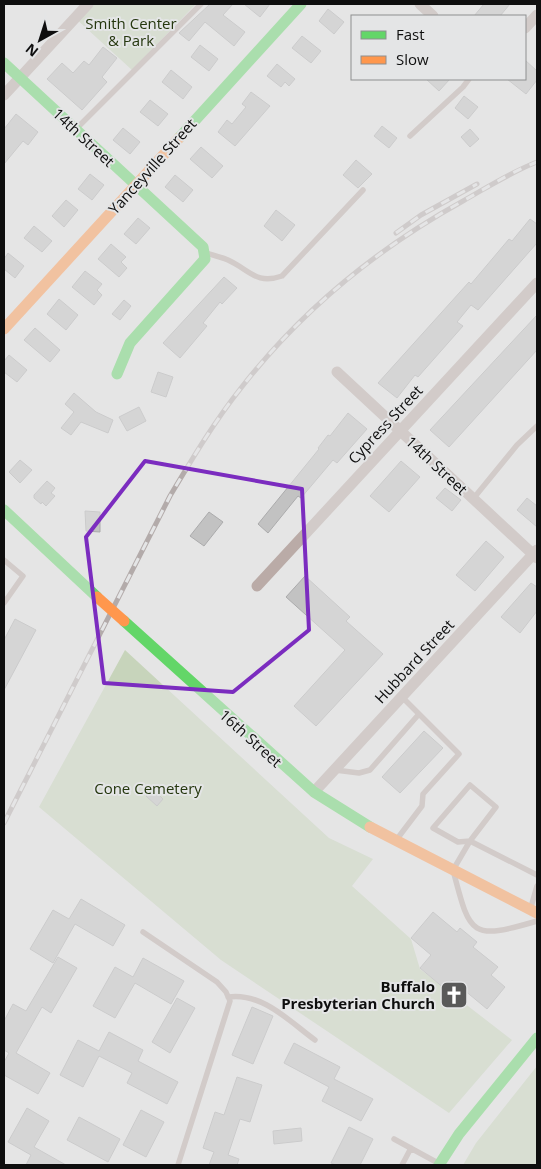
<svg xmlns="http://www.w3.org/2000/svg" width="541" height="1169" font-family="'Open Sans',sans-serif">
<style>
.green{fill:#c7d4bb}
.building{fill:#c2c2c2;stroke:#ababac}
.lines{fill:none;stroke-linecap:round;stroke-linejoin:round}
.lane{stroke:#baaba7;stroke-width:5.5}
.street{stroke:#baaba7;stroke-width:11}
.fast{stroke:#63d668;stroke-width:11}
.slow{stroke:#ff974d;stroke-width:11}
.rail-casing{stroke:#b3abaa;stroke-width:5}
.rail{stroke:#e4e5e6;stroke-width:3;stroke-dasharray:9;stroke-linecap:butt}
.slow-bridge{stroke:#ff974d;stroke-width:11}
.marked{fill:none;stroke:#7b2cbf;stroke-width:4;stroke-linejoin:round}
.labels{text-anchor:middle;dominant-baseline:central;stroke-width:4;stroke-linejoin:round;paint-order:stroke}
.park-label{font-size:15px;fill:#25370e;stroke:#e4e5e6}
.street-label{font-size:15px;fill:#0e0e0e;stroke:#e4e5e6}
.poi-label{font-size:15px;font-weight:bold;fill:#0e0e0e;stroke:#e4e5e6;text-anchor:end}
</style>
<rect width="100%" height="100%" fill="#e5e5e5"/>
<!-- green -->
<path class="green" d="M87 4H196L132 70 74 17Z
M125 650 329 838 373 859 352 886 411 939 420 969 512 1040 449 1113 221 960 39 807Z
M537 1066V1165H463L476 1143Z"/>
<!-- building -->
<path class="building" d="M210 4H233L223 15 245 32 234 46 205 22 189 41 179 33Z
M244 4H270L260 17Z
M484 4H510L500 16H474Z
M328 9 344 22 334 34 319 21Z
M302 36 321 51 311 63 292 48Z
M200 45 218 59 209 71 191 57Z
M103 47 117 58 102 77 107 82 82 110 47 79 62 63 73 73 84 61 89 65Z
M525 60 537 71V80L526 94 507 79H525Z
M277 64 295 79 289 86 285 82 281 87 267 76Z
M171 70 192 87 183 99 162 82Z
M426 79H450L439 91Z
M251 92 270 106 235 146 218 132 227 120 232 124 246 107 242 104Z
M464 96 478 107 468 119 455 108Z
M150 100 168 114 158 126 140 112Z
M16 114 38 132 28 145 23 141 4 164V129Z
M382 126 397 138 389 148 374 136Z
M123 128 140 142 130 154 113 140Z
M470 129 479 139 470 147 461 137Z
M201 147 223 166 212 178 190 159Z
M356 160 372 174 358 188 343 175Z
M90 174 104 185 92 200 78 189Z
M175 175 193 190 183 202 165 187Z
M66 200 78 210 64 227 52 216Z
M276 210 295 225 282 241 264 226Z
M138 218 150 228 136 244 124 234Z
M530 219 537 224V243L478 310 471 305 457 322 463 326 418 377 415 375 397 398 378 383 469 282 471 284 509 239 512 241Z
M34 226 52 241 42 252 24 238Z
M111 244 126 257 121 262 127 268 119 277 98 259Z
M8 253 24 266 15 278 4 269V259Z
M85 271 102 284 97 290 102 295 94 305 72 287Z
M224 277 237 288 222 304 220 302 203 323 207 326 180 358 163 343Z
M59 299 78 315 66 330 47 314Z
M124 300 131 306 120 320 112 314Z
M537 315V350L449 447 430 430Z
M35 328 60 350 50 362 24 340Z
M9 355 27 370 17 382 4 372V361Z
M158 372 173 377 166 397 151 392Z
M74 393 96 412 113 420 108 433 81 422 71 435 61 428 74 412 65 404Z
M139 407 146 421 127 431 119 417Z
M348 413 367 429 337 463 333 460 301 498 298 496 268 533 258 524 319 449 318 448 328 435 330 436Z
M20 460 32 470 20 483 9 472Z
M401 461 420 477 389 512 370 496Z
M47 481 55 488 51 493 55 496 46 506 42 502 41 504 34 498V495Z
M445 488 461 500 452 511 436 498Z
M527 498 537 506V527L517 510Z
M85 511 100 512V532L86 531Z
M209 512 223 522 204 546 190 536Z
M486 541 504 557 475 591 456 575Z
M305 576 350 617 346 621 383 654 316 726 294 706 345 650 286 597Z
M531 583 537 587V611L520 633 501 617Z
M15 619 36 630 4 690V640Z
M424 731 443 748 400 793 382 777Z
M153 789 163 799 157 806 146 796Z
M81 899 125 925 113 946 75 924 53 963 30 949 53 910 69 919Z
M433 912 457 932 460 928 477 942 473 947 498 967 491 975 505 987 487 1009 452 980 445 989 420 968 431 955 411 938Z
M58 957 77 968 51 1013 42 1007 16 1053 50 1073 38 1094 4 1075V1062L9 1053 4 1050V1021L13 1004 26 1011Z
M143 958 184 981 171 1004 135 983 115 1018 93 1006 115 967 133 977Z
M177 998 195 1008 170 1053 152 1042Z
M252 1007 273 1016 253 1064 232 1055Z
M109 1032 143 1050 138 1061 178 1082 167 1104 127 1083 132 1073 99 1056 83 1087 60 1075 78 1040 99 1051Z
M294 1043 340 1067 334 1079 373 1099 361 1121 322 1101 329 1087 284 1063Z
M237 1077 262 1085 250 1122 240 1119 228 1155 239 1159 237 1165H209L214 1152 203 1148 215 1112 224 1115Z
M27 1108 49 1121 34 1147 66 1165H26L31 1155 8 1142Z
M141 1110 164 1122 146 1157 123 1145Z
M79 1117 120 1139 108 1162 67 1140Z
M349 1127 373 1139 360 1165H336L331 1163Z
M301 1128 302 1141 274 1144 273 1131Z"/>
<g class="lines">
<!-- lane -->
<path class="lane" d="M77 128 201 4
M410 136 463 87 469 79
M206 253C213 255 221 257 228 260 250 270 256 285 282 276L363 190
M473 499 517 445 537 426
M4 560 23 576 4 603
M402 697 419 714
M335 770 359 773 370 770 419 714 459 754 423 794 422 806 397 839
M537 875 470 841 458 842 433 828 470 785 496 807 470 841 453 870C470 935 470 941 537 921
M531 907 537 886
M143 932 217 982 226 992 230 1001 178 1165
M228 997C262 992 289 1021 315 1040
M394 1139 438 1163
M402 1165 411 1148"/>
<!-- street -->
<path class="street" d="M420 4 433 16
M525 28 537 15
M4 95 88 4
M337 372 537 558
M257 586 537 283
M314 792 537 550"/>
<!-- fast -->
<path class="fast" d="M4 63 203 247 205 259 130 343 117 374
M179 138 301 4
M4 510 97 597
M124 621 314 792 370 827
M439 1165 459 1134 537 1038"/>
<!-- slow -->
<path class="slow" d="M4 329 179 138
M370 827 537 913"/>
<!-- rail casing -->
<g class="rail-casing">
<path id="rail" d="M396 233 421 215 477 184
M4 823 170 496C192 459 214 422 241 388 301 311 378 248 463 201 488 187 511 172 537 162"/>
</g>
<!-- rail -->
<use href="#rail" class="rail"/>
<!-- slow-bridge -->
<path class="slow-bridge" d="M97 597 124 621"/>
</g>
<!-- marked area -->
<path d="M0 0H541V1169H0ZM145 461 302 489 309 630 233 692 104 683 86 537Z" fill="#e5e5e5" fill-opacity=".55" fill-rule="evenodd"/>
<path class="marked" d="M145 461 302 489 309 630 233 692 104 683 86 537Z"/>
<!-- icons -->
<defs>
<g id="church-square" transform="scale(1.4375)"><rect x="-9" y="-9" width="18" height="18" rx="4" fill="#595959" stroke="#e4e5e6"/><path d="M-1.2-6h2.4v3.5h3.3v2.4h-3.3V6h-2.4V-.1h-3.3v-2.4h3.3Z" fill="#fff"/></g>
</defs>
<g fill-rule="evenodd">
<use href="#church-square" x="454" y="995"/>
</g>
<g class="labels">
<!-- park labels -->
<g class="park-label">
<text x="131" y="23">Smith Center<tspan x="131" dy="17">&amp; Park</tspan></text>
<text x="148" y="788">Cone Cemetery</text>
</g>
<!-- street labels -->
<g class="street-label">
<text transform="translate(84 137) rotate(43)">14th Street</text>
<text transform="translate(152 166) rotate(-48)">Yanceyville Street</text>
<text transform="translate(385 424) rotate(-47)">Cypress Street</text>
<text transform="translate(437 465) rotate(43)">14th Street</text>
<text transform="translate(414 661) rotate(-47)">Hubbard Street</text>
<text transform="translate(251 738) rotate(42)">16th Street</text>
</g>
<!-- poi labels -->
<g class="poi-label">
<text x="435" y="986">Buffalo<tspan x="435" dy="17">Presbyterian Church</tspan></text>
</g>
</g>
<!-- border -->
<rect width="541" height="1169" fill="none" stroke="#0e0e0e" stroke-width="10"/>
<!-- legend -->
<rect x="351" y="15" width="175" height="65" fill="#e4e5e6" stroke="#8e8f90"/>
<rect x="361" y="31" width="25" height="8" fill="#63d668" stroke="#8e8f90"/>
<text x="396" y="40" font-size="15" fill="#0e0e0e">Fast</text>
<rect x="361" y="56" width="25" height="8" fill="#ff974d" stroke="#8e8f90"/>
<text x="396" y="65" font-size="15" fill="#0e0e0e">Slow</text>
<!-- north arrow -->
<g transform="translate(40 40) rotate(219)" stroke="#e4e5e6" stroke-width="4" paint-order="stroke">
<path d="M0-4L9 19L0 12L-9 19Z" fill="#0e0e0e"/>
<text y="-8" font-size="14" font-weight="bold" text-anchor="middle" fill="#0e0e0e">N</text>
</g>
</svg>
